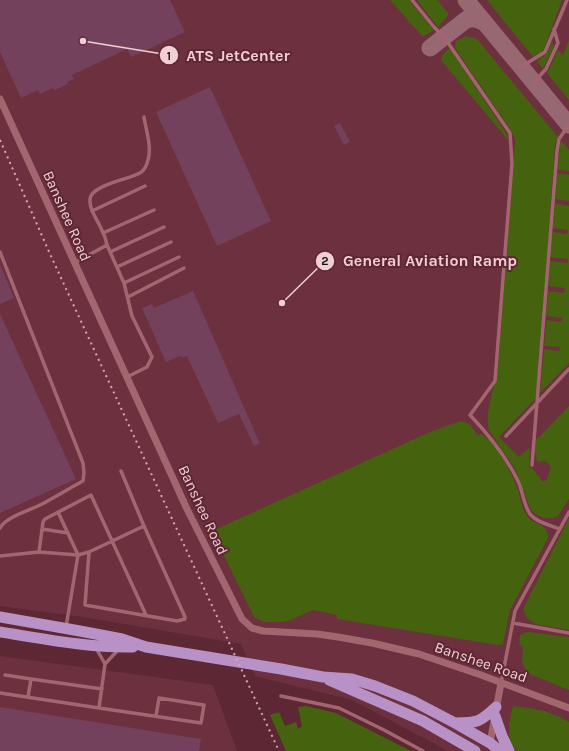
<svg xmlns="http://www.w3.org/2000/svg" width="569" height="751" font-family="Karla,sans-serif">
<style>
.built{fill:#6d303e}
.green{fill:#45620e}
.lines{fill:none;stroke-linecap:round;stroke-linejoin:round}
.taxiway{stroke:#976872;stroke-width:17}
.building{fill:#74415c}
.service{stroke:#a36671;stroke-width:3.5}
.minor{stroke:#a36671;stroke-width:7}
.trunk{stroke:#b892c6;stroke-width:11}
.rail{stroke:#d1aab1;stroke-width:2;stroke-dasharray:2 4;stroke-linecap:butt}
.labels{text-anchor:middle;dominant-baseline:central;stroke-width:4;stroke-linejoin:round;paint-order:stroke}
.street-label{font-size:15px;fill:#f1ced3;stroke:#5d2733}
.leader{fill:none;stroke:#f1ced3;stroke-width:1.5}
.callout-dot{fill:#f1ced3;stroke:#5d2733;stroke-width:1.5}
.mark-label{font-size:12px;text-anchor:middle;font-weight:bold;fill:#111}
.callout-label{font-size:16px;text-anchor:middle;font-weight:bold;fill:#f1ced3;stroke:#5d2733;stroke-width:4;stroke-linejoin:round;paint-order:stroke}
</style>
<rect width="100%" height="100%" fill="#5d2733"/>
<!-- built -->
<path class="built" d="M0 0H569V751H448L352 700 255 676 241 644 83 617 0 606Z
M0 656 213 685 237 751H0Z"/>
<!-- green -->
<path class="green" d="M390 0H409L434 30 423 37Z
M417 0H437L449 14 438 27Z
M487 0H562L544 49 540 54 533 57Z
M466 36 477 39 558 137 555 144 552 185 537 397 499 437 519 457 530 447 529 467 532 468 543 482 547 479 551 468 548 463 544 461 537 462 536 455 535 453 536 440 569 406V499L557 517C546 520 539 518 531 510L515 469 489 430C484 413 495 386 498 368L515 140 512 132 455 48 456 41Z
M569 40V100L547 73 558 50 563 55Z
M552 42 554 46 543 69 537 61 547 53Z
M450 48 507 134 508 140 441 60C442 54 445 52 450 48Z
M562 141 569 150V171L557 170 560 144Z
M557 173 569 175V201L555 199Z
M555 203 569 206V363L540 393 544 349 559 351 560 347 544 346 546 320 561 322 562 318 546 316 548 291 564 293 565 288 548 286 550 261 568 263V259L550 257 552 232 567 234 568 230 552 228Z
M461 421 469 424 478 435 481 434C495 440 513 475 518 490 520 497 523 511 527 516 535 526 544 521 549 536L510 610 503 644 498 645 337 619V615L313 610 288 621 278 622H264L254 617 212 531 432 431Z
M569 518V630L535 624 527 618 523 609Z
M528 632 569 637V690L527 673 522 661 523 646 519 645 520 635Z
M306 706 336 713 411 751H286L270 715 279 712 285 726 296 722 298 729 302 726 298 707Z
M513 706C532 708 552 711 569 722V751H517C504 740 510 720 513 706Z"/>
<g class="lines">
<!-- taxiway -->
<path class="taxiway" d="M466 0 569 125
M430 48 467 19H476L485 23"/>
</g>
<!-- building -->
<path class="building" d="M0 0H170L185 32 131 57 127 49 72 75 74 79 67 82 68 84 55 90 53 88 40 94 38 90 21 98 0 52Z
M210 87 271 221 217 246 156 112Z
M340 123 350 142 344 145 334 126Z
M0 264 14 298 0 304Z
M193 291 260 444 254 446 239 414 218 423 187 356 182 358 180 356 166 362 142 308 152 304 154 308Z
M0 314 76 479 0 513Z
M0 707 201 739 199 751H0Z"/>
<g class="lines">
<!-- service -->
<path class="service" d="M412 0 434 27 444 37 510 133 512 163 495 381 470 415C488 434 505 455 517 479 523 490 523 504 530 514 536 522 550 525 559 529
M521 67 545 52 567 0
M534 82 546 69 558 43 554 29
M92 211 145 186
M103 233 154 210
M107 245 124 283 132 316 152 357 147 367 127 377
M0 252 83 463 84 473 83 481C70 488 57 496 44 503 32 510 7 516 0 528
M110 252 164 227
M74 263 107 245C106 241 105 236 103 233 99 221 89 211 90 199 91 185 130 179 140 173 145 170 147 164 148 160 152 147 146 130 144 117
M117 267 171 242
M124 283 179 257
M128 297 184 268
M506 436 569 369
M532 465 557 151 559 139 569 125
M58 512 78 555 66 627
M42 529 68 533
M39 552 43 522 45 519 91 495 146 615
M89 552 85 605 177 621 185 619V617L144 526
M0 556 39 552 78 555 89 552 144 526 121 471
M513 623 569 633
M96 648 105 664
M119 649 105 664 99 708 201 723 204 705 159 698 156 716
M5 675 31 679
M501 683 515 611 569 512
M0 693 99 708
M281 696 339 708 384 730 423 751
M28 697 31 679 102 689"/>
<!-- minor -->
<path class="minor" d="M0 99 187 509 242 619 252 628 263 631 317 634 338 637 372 643 419 654 481 675 569 708
M490 743 501 683"/>
<!-- trunk -->
<path class="trunk" d="M0 617 80 631 122 639 146 647 281 669 323 677 352 679 375 686 413 701 455 723 490 743 500 751
M0 632C44 639 89 648 133 647
M329 680 423 721 475 751
M495 716 502 736 509 751
M455 723C478 723 480 722 496 707"/>
<!-- rail -->
<path class="rail" d="M0 140 50 254 279 751"/>
</g>
<g class="labels">
<!-- street labels -->
<g class="street-label">
<text transform="translate(67 216) rotate(66)">Banshee Road</text>
<text transform="translate(203 510) rotate(65)">Banshee Road</text>
<text transform="translate(481 662) rotate(19)">Banshee Road</text>
</g>
</g>
<!-- callouts -->
<path class="leader" d="M83 41L169 55M282 303L325 261"/>
<g class="callout-dot">
<circle cx="83" cy="41" r="4"/>
<circle cx="282" cy="303" r="4"/>
<circle cx="169" cy="55" r="10"/>
<circle cx="325" cy="261" r="10"/>
</g>
<g class="mark-label">
<text x="169" y="60">1</text>
<text x="325" y="265">2</text>
</g>
<g class="callout-label">
<text x="238" y="61">ATS JetCenter</text>
<text x="430" y="266">General Aviation Ramp</text>
</g>
</svg>
